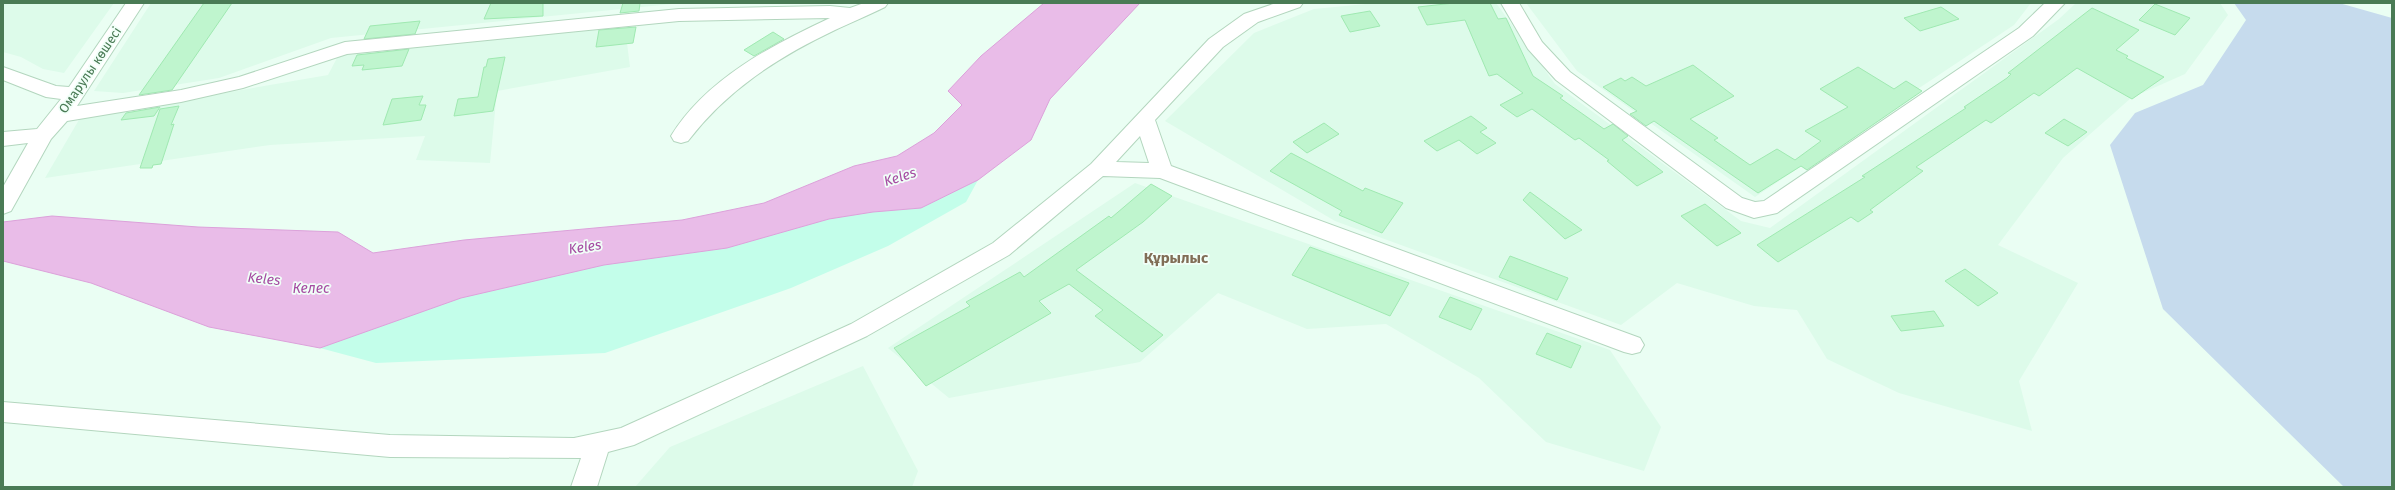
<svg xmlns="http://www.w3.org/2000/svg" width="2395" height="490" font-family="'Fira Sans',sans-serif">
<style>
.residential{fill:#ddfbea}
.green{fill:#c6dbed}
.sand{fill:#c3feea}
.water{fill:#e9bce8;stroke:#dca1da}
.building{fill:#bff5ce;stroke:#9fe9b1}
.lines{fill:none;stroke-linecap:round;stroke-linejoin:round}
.minor-casing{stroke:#b3d6be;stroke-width:2}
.minor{fill:#fff;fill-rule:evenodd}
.labels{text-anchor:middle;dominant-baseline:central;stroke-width:3.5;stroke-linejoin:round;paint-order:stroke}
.street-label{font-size:13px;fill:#4a7b55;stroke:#f1fff8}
.water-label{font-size:14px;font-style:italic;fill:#a54ba2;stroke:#f1fff8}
.quarter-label{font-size:15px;font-weight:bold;fill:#816d56;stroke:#f1fff8}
</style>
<rect width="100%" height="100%" fill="#eafef3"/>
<!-- residential -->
<path class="residential" d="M3 3H114L64 73 43 69 21 57 3 52Z
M151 3H671L672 4 331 38 219 78 123 93 94 91Z
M1376 3H1496L1555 84 1741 221 1770 228 2059 19 2076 3H2220L2228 15 2185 74 2131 98 2063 158 1998 245 2078 283 2019 381 2032 431 1899 393 1827 359 1797 310 1754 306 1677 283 1621 325 1335 221 1165 121 1254 33 1314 9Z
M1526 3H2031L2014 25 1755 197 1577 71Z
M625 27 630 67 497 91 490 163 416 160 425 136 270 145 45 178 80 118 328 75 337 58 358 50Z
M1135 183 1610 350 1661 427 1644 471 1546 442 1479 378 1386 324 1307 329 1218 293 1140 362 949 398 888 348Z
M863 366 918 471 912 487H635L670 447Z"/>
<!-- green -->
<path class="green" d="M2234 3H2339L2392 18V487H2344L2163 309 2110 145 2135 113 2203 85 2246 20Z"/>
<!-- sand -->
<path class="sand" d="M978 180 966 202 888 246 791 288 605 353 376 363 320 348 461 298 604 265 727 248 829 219 873 212 921 208Z"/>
<!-- water -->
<path class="water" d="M1044 3H1140L1050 99 1031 140 978 180 921 208 873 212 829 219 727 248 604 265 461 298 320 348 209 327 91 283 3 261V222L52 216 198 227 338 232 373 253 464 240 682 220 764 203 854 166 897 156 934 133 962 105 948 91 981 56Z"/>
<!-- building -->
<path class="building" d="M204 3H232L172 90 139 95Z
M491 3H543V16L484 19Z
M623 3H640L639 11 620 13Z
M1454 3H1490L1498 19 1506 18 1533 76 1563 96 1560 98 1604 129 1613 124 1628 136 1622 140 1663 172 1637 186 1607 161 1609 160 1579 138 1575 140 1532 109 1517 117 1500 105 1523 93 1497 74 1489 76 1465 20 1427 25 1418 7Z
M2155 4 2190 18 2175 35 2139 20Z
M1941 7 1959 19 1920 31 1904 18Z
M2092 8 2139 30 2116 50 2128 56 2126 58 2164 77 2132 99 2077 68 2039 96 2034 93 1991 123 1986 120 1916 167 1923 171 1870 210 1873 212 1858 222 1851 217 1778 262 1757 245 1865 177 1862 176 1966 108 1964 107 2007 78 2011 74 2008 73Z
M1370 11 1380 26 1350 32 1341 16Z
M420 21 415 34 364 39 370 26Z
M636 27 633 43 596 47 599 30Z
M773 32 784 39 754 56 744 50Z
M409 49 402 66 362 70 364 65 352 66 357 55Z
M505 57 493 111 454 116 458 99 478 97 484 67H486L488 59Z
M1693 65 1734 96 1690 119 1718 138 1714 140 1750 165 1777 149 1795 160 1821 141 1805 131 1848 107 1820 89 1858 67 1894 89 1906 81 1922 91 1807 170 1801 166 1758 193 1654 121 1646 126 1630 114 1637 111 1603 87 1621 78 1625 81 1632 77 1646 86Z
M423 96 419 105H426L421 120 383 125 392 99Z
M179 106 171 125 174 124 161 164 153 165 152 168H140L160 109Z
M160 107 154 116 121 120 126 113Z
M1471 116 1487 128 1480 132 1496 143 1477 154 1459 140 1437 151 1424 141Z
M2064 119 2087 132 2068 146 2045 133Z
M1324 123 1339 134 1307 153 1293 142Z
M1291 153 1363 191 1365 188 1403 203 1382 233 1339 215 1342 211 1270 171Z
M1151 184 1172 196 1143 222 1076 270 1163 335 1142 352 1095 316 1103 310 1069 284 1039 301 1051 313 926 386 894 348 970 306 966 302 1020 272 1024 277 1109 216 1111 218Z
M1530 192 1582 230 1565 239 1523 200Z
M1705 204 1741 233 1717 246 1681 216Z
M1310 247 1409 283 1390 316 1292 275Z
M1510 256 1568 278 1557 300 1499 277Z
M1965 269 1998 293 1978 306 1945 281Z
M1450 297 1482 309 1471 330 1439 317Z
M1934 311 1944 326 1901 331 1891 316Z
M1547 333 1581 346 1571 368 1536 354Z"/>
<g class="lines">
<!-- minor casing -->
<g class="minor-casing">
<path id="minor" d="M126 3H144L77 106 181 90 239 77 345 42 679 9 830 6 850 8 864 3H888L885 7C869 15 852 22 835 30 778 57 727 90 688 141L681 143 674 141 671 136C706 79 772 45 830 18L679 21 347 54 243 88 181 102 67 121 51 139 11 211 3 214V187L28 143 3 146V132L37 129 61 99 46 97 3 80V67L56 86 69 87Z
M1276 3H1303L1300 7 1258 22 1223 47 1155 120 1171 166 1640 338 1644 345 1640 352 1632 354 1624 352 1160 178 1103 176 1009 255 867 336 634 445 608 452 597 487H571L581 458 390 457 3 422V402L390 435 574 438 621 428 851 324 993 243 1091 164 1209 39 1244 14ZM1140 136 1149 163 1116 162Z
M1501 3H1519L1542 42 1570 72 1742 198 1755 202 1764 201 2019 28 2045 3H2065L2033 36 1777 213 1754 218 1726 208 1556 80 1528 49Z"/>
</g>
<!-- minor -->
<use href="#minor" class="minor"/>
</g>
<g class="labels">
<!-- street labels -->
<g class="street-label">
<text transform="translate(90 70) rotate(-56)">Омарулы көшесі</text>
</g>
<!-- water labels -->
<g class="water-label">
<text transform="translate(900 177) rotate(-18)">Keles</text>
<text transform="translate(585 247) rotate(-8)">Keles</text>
<text transform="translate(264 279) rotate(6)">Keles</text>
<text x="311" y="288">Келес</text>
</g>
<!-- quarter labels -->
<g class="quarter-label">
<text x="1176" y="258">Құрылыс</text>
</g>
</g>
<!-- border -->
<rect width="2395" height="490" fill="none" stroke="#4a7b55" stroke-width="8"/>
</svg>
